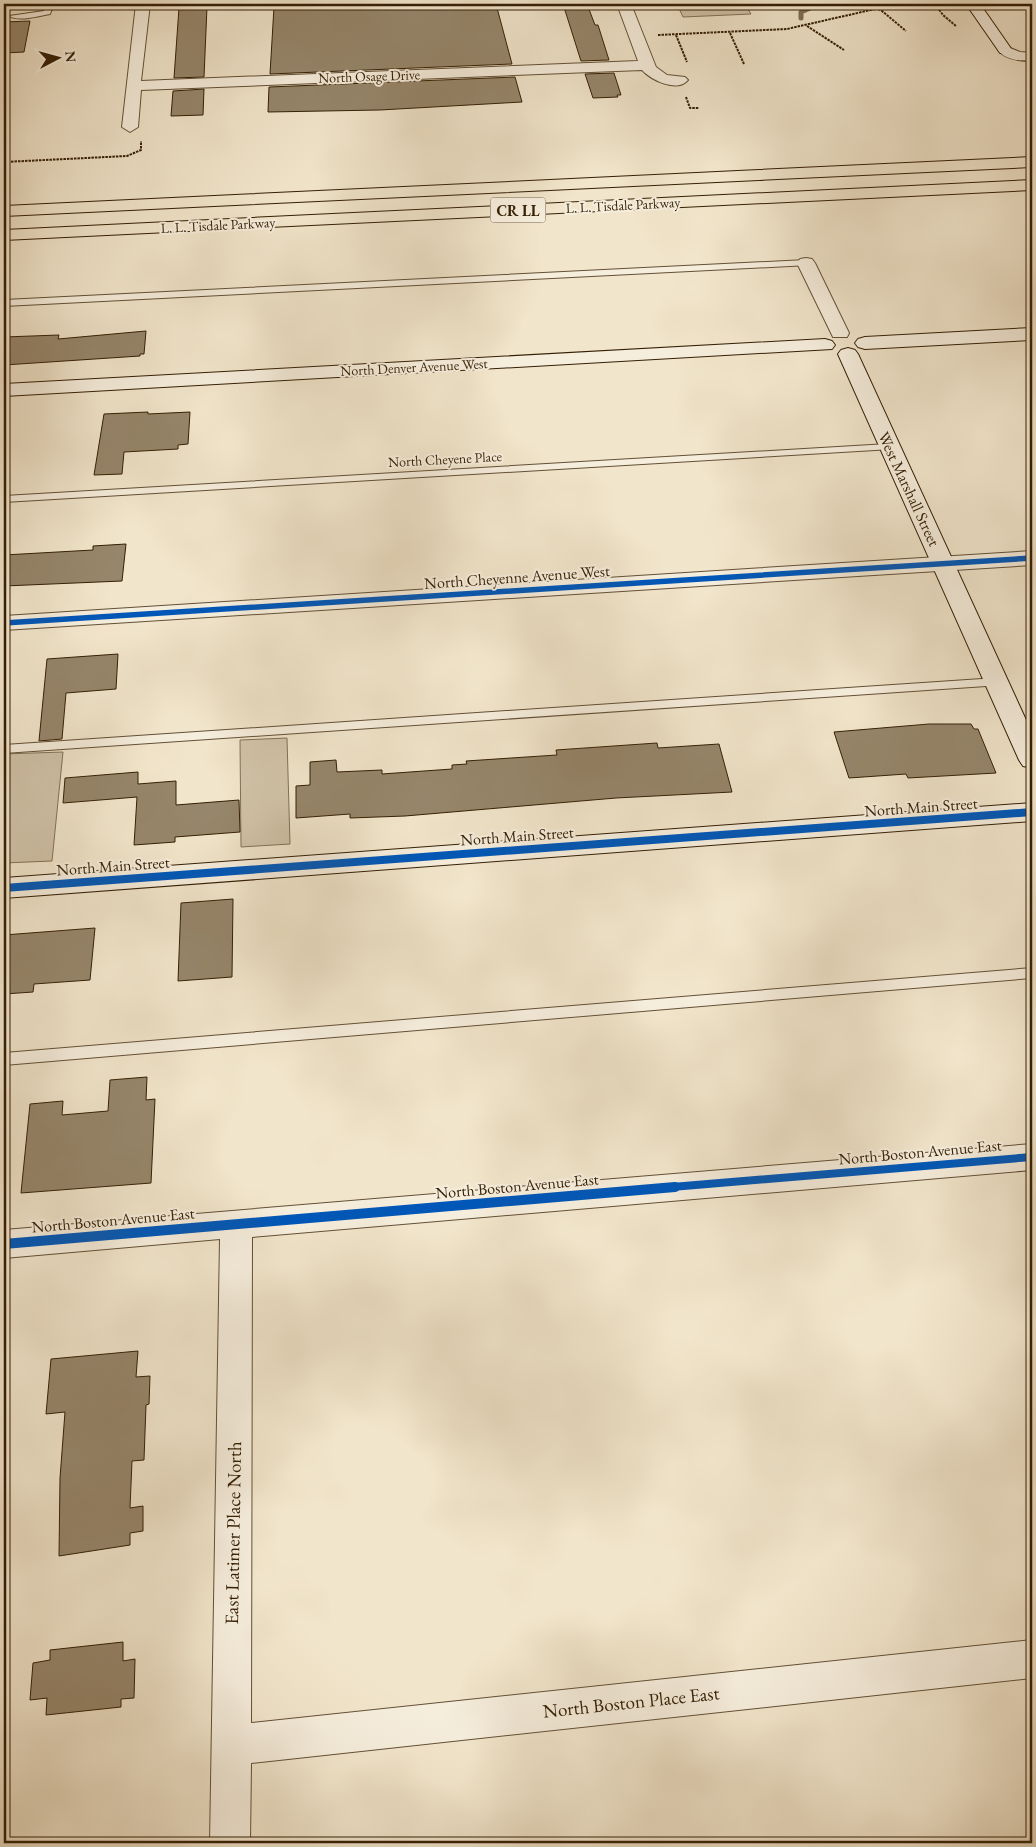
<svg xmlns="http://www.w3.org/2000/svg" width="1036" height="1847" font-family="'EB Garamond',serif">
<style>
.green{fill:#d1c3a9;stroke:#827156}
.lines{fill:none;stroke-linecap:round;stroke-linejoin:round}
.stream{stroke:#7f6e53;stroke-width:5}
.building{fill:#96866b;stroke:#341f04}
.lane-casing{stroke:#635036;stroke-width:2}
.street-casing{stroke:#635036;stroke-width:2}
.secondary-casing{stroke:#341f04;stroke-width:2}
.highway-casing{stroke:#341f04;stroke-width:2}
.path{stroke:#341f04;stroke-width:2;stroke-dasharray:2.5 1;stroke-linecap:butt}
.lane{fill:#f6eedd;fill-rule:evenodd}
.street{fill:#f6eedd;fill-rule:evenodd}
.secondary{fill:#f6eedd;fill-rule:evenodd}
.highway{fill:#f1e5cb;fill-rule:evenodd}
.cycleway-far2-casing{stroke:#f6eedd;stroke-width:8}
.cycleway-far1-casing{stroke:#f6eedd;stroke-width:11}
.cycleway-casing{stroke:#f6eedd;stroke-width:13}
.cycleway-far2{stroke:#0057b8;stroke-width:5.5}
.cycleway-far1{stroke:#0057b8;stroke-width:8}
.cycleway{stroke:#0057b8;stroke-width:10}
.labels{text-anchor:middle;dominant-baseline:central;stroke-width:4;stroke-linejoin:round;paint-order:stroke}
.far-street-label{font-size:14px;fill:#341f04;stroke:#f6eedd}
.shield{fill:#f6eedd;stroke:#6e5d45;stroke-width:1}
.shield-label{font-size:15px;font-weight:bold;fill:#341f04}
.street-label{font-size:16px;fill:#341f04;stroke:#f6eedd}
.near-street-label{font-size:19px;fill:#341f04;stroke:#f6eedd}
</style>
<rect width="100%" height="100%" fill="#f1e5cb"/>
<filter id="stains"><feTurbulence type="fractalNoise" baseFrequency=".004" numOctaves="4"/><feColorMatrix values="0 0 0 0 .2 0 0 0 0 .09 0 0 0 0 .02 0 0 0 .5 -.17"/></filter>
<radialGradient id="worn" r=".72"><stop offset=".6" stop-color="#630" stop-opacity="0"/><stop offset="1" stop-color="#630" stop-opacity=".3"/></radialGradient>
<!-- green -->
<path class="green" d="M677 4H745L751 14 683 17Z
M287 738 290 844 241 847 240 740Z
M63 752 52 861 4 863V754Z"/>
<g class="lines">
<!-- stream -->
<path class="stream" d="M801 18V12L819 4"/>
</g>
<!-- building -->
<path class="building" d="M318 4H496L512 64 270 74 274 7H278L279 5Z
M563 4H587L595 25H598L609 60 581 61Z
M207 7 204 77 174 78 179 8Z
M30 21 24 52 4 53V22Z
M614 73 621 95H617L618 97 593 98 585 74Z
M515 77 522 102 380 110 268 112 269 87Z
M204 89 203 115 171 116 173 91Z
M146 331 144 354H140V356L4 365V337L59 335 58 339Z
M148 412V414L190 412 188 444 178 445V449L124 452 122 474 94 475 104 414Z
M126 544 122 581 4 586V555L93 550V546Z
M118 654 116 689 66 693 62 739 39 741 47 659Z
M929 724H971L974 729H978L996 773 908 778 906 774 849 778 834 732Z
M657 743 658 748 719 744 732 792 616 798 405 816 350 818V814L296 818V786L310 785V762L336 760 337 772 382 770V774L452 769V765L467 764 466 761 557 755 556 750Z
M138 772V784L176 781V805L239 800 240 832 175 837V842L134 845 137 797 63 803 65 778Z
M233 899 232 977 178 981 181 903Z
M95 928 90 980 34 984 33 992 4 994V935Z
M147 1077 146 1100 155 1099 151 1183 21 1193 30 1104 63 1101 62 1115 108 1111 110 1080Z
M138 1351 136 1377 150 1376 149 1404 146 1405 144 1460 132 1461 130 1508 143 1506V1531L130 1533V1545L59 1556 60 1478 65 1412 46 1414 51 1359Z
M123 1642V1661L135 1659 134 1698 121 1699V1707L46 1715 47 1698 30 1700 33 1663 50 1660V1650Z"/>
<g class="lines">
<!-- lane casing -->
<g class="lane-casing">
<path id="lane" d="M47 4H54L50 14C39 16 19 22 9 16L44 11Z
M806 260 810 263 809 265 4 306V300Z
M888 444 892 445V449L4 502V496Z
M997 678 1001 679 1003 682 1001 685 4 753V745Z
M1032 968V978L4 1065V1053Z"/>
</g>
<!-- street casing -->
<g class="street-casing">
<path id="street" d="M136 4H150L141 81 638 61 617 4H631L656 67 667 75 685 77 688 80C677 93 651 80 642 70L141 90 138 127 130 132 122 127Z
M1005 46 1020 52 1032 53V61C1020 61 1005 60 998 50Z
M806 258 812 259 815 263 849 333 847 337H833L831 333 797 263 800 259Z
M1032 551V565L4 630V616Z
M1032 1144V1170L252 1237 251 1723 1032 1640V1678L251 1763 250 1843H210L220 1239 4 1258V1230Z"/>
</g>
<!-- secondary casing -->
<g class="secondary-casing">
<path id="secondary" d="M966 4H980L1012 50 1010 53H1000Z
M1032 328V340L865 349 858 347 855 343 858 339 865 337Z
M825 339 832 341 835 345 832 349 4 396V384Z
M848 348 855 350 858 354 1032 733V768L1023 766 1019 760 838 354 841 350Z
M1032 803V821L4 898V878Z"/>
</g>
<!-- highway casing -->
<g class="highway-casing">
<path id="highway" d="M1032 157V167L4 216V206Z
M1032 180V190L4 240V230Z"/>
</g>
<!-- path -->
<path class="path" d="M869 4 882 11 906 31
M935 4 943 15 956 26
M807 26 844 50
M730 33 744 64
M658 35 787 29 897 4
M676 35 687 62
M686 97 690 108H699
M4 162 127 156 141 150V141"/>
<!-- lane -->
<use href="#lane" class="lane"/>
<!-- street -->
<use href="#street" class="street"/>
<!-- secondary -->
<use href="#secondary" class="secondary"/>
<!-- highway -->
<use href="#highway" class="highway"/>
<!-- cycleway-far2 casing -->
<g class="cycleway-far2-casing">
<path id="cycleway-far2" d="M4 623 1032 558"/>
</g>
<!-- cycleway-far1 casing -->
<g class="cycleway-far1-casing">
<path id="cycleway-far1" d="M4 888 1032 812
M660 1188 1032 1157"/>
</g>
<!-- cycleway casing -->
<g class="cycleway-casing">
<path id="cycleway" d="M4 1244 675 1187"/>
</g>
<!-- cycleway-far2 -->
<use href="#cycleway-far2" class="cycleway-far2"/>
<!-- cycleway-far1 -->
<use href="#cycleway-far1" class="cycleway-far1"/>
<!-- cycleway -->
<use href="#cycleway" class="cycleway"/>
</g>
<g class="labels">
<!-- far-street labels -->
<g class="far-street-label">
<text transform="translate(369 76) rotate(-2)">North Osage Drive</text>
<text transform="translate(623 205) rotate(-3)">L. L. Tisdale Parkway</text>
<text transform="translate(218 225) rotate(-3)">L. L. Tisdale Parkway</text>
<text transform="translate(414 367) rotate(-3)">North Denver Avenue West</text>
<text transform="translate(445 459) rotate(-3)">North Cheyene Place</text>
</g>
<!-- shield labels -->
<rect class="shield" x="490.5" y="197.5" width="55" height="25" rx="4"/>
<g class="shield-label">
<text x="518" y="210">CR LL</text>
</g>
<!-- street labels -->
<g class="street-label">
<text transform="translate(909 489) rotate(65)">West Marshall Street</text>
<text transform="translate(517 577) rotate(-4)">North Cheyenne Avenue West</text>
<text transform="translate(921 807) rotate(-4)">North Main Street</text>
<text transform="translate(517 836) rotate(-4)">North Main Street</text>
<text transform="translate(113 866) rotate(-4)">North Main Street</text>
<text transform="translate(920 1152) rotate(-5)">North Boston Avenue East</text>
<text transform="translate(517 1186) rotate(-5)">North Boston Avenue East</text>
<text transform="translate(113 1220) rotate(-5)">North Boston Avenue East</text>
</g>
<!-- near-street labels -->
<g class="near-street-label">
<text transform="translate(233 1533) rotate(-89)">East Latimer Place North</text>
<text transform="translate(631 1702) rotate(-6)">North Boston Place East</text>
</g>
</g>
<!-- margin -->
<rect width="1036" height="1847" fill="none" stroke="#f1e5cb" stroke-width="20"/>
<rect x="5" y="5" width="1026" height="1837" fill="none" stroke="#341f04" stroke-width="2.5"/>
<rect x="10" y="10" width="1016" height="1827" fill="none" stroke="#341f04"/>
<!-- north arrow -->
<g transform="translate(58 58) rotate(84)" stroke="#f6eedd" stroke-width="4" paint-order="stroke">
<path d="M0-4L9 19L0 12L-9 19Z" fill="#341f04"/>
<text y="-8" font-size="14" font-weight="bold" text-anchor="middle" fill="#341f04">N</text>
</g>
<rect width="100%" height="100%" filter="url(#stains)"/>
<rect width="100%" height="100%" fill="url(#worn)"/>
</svg>
